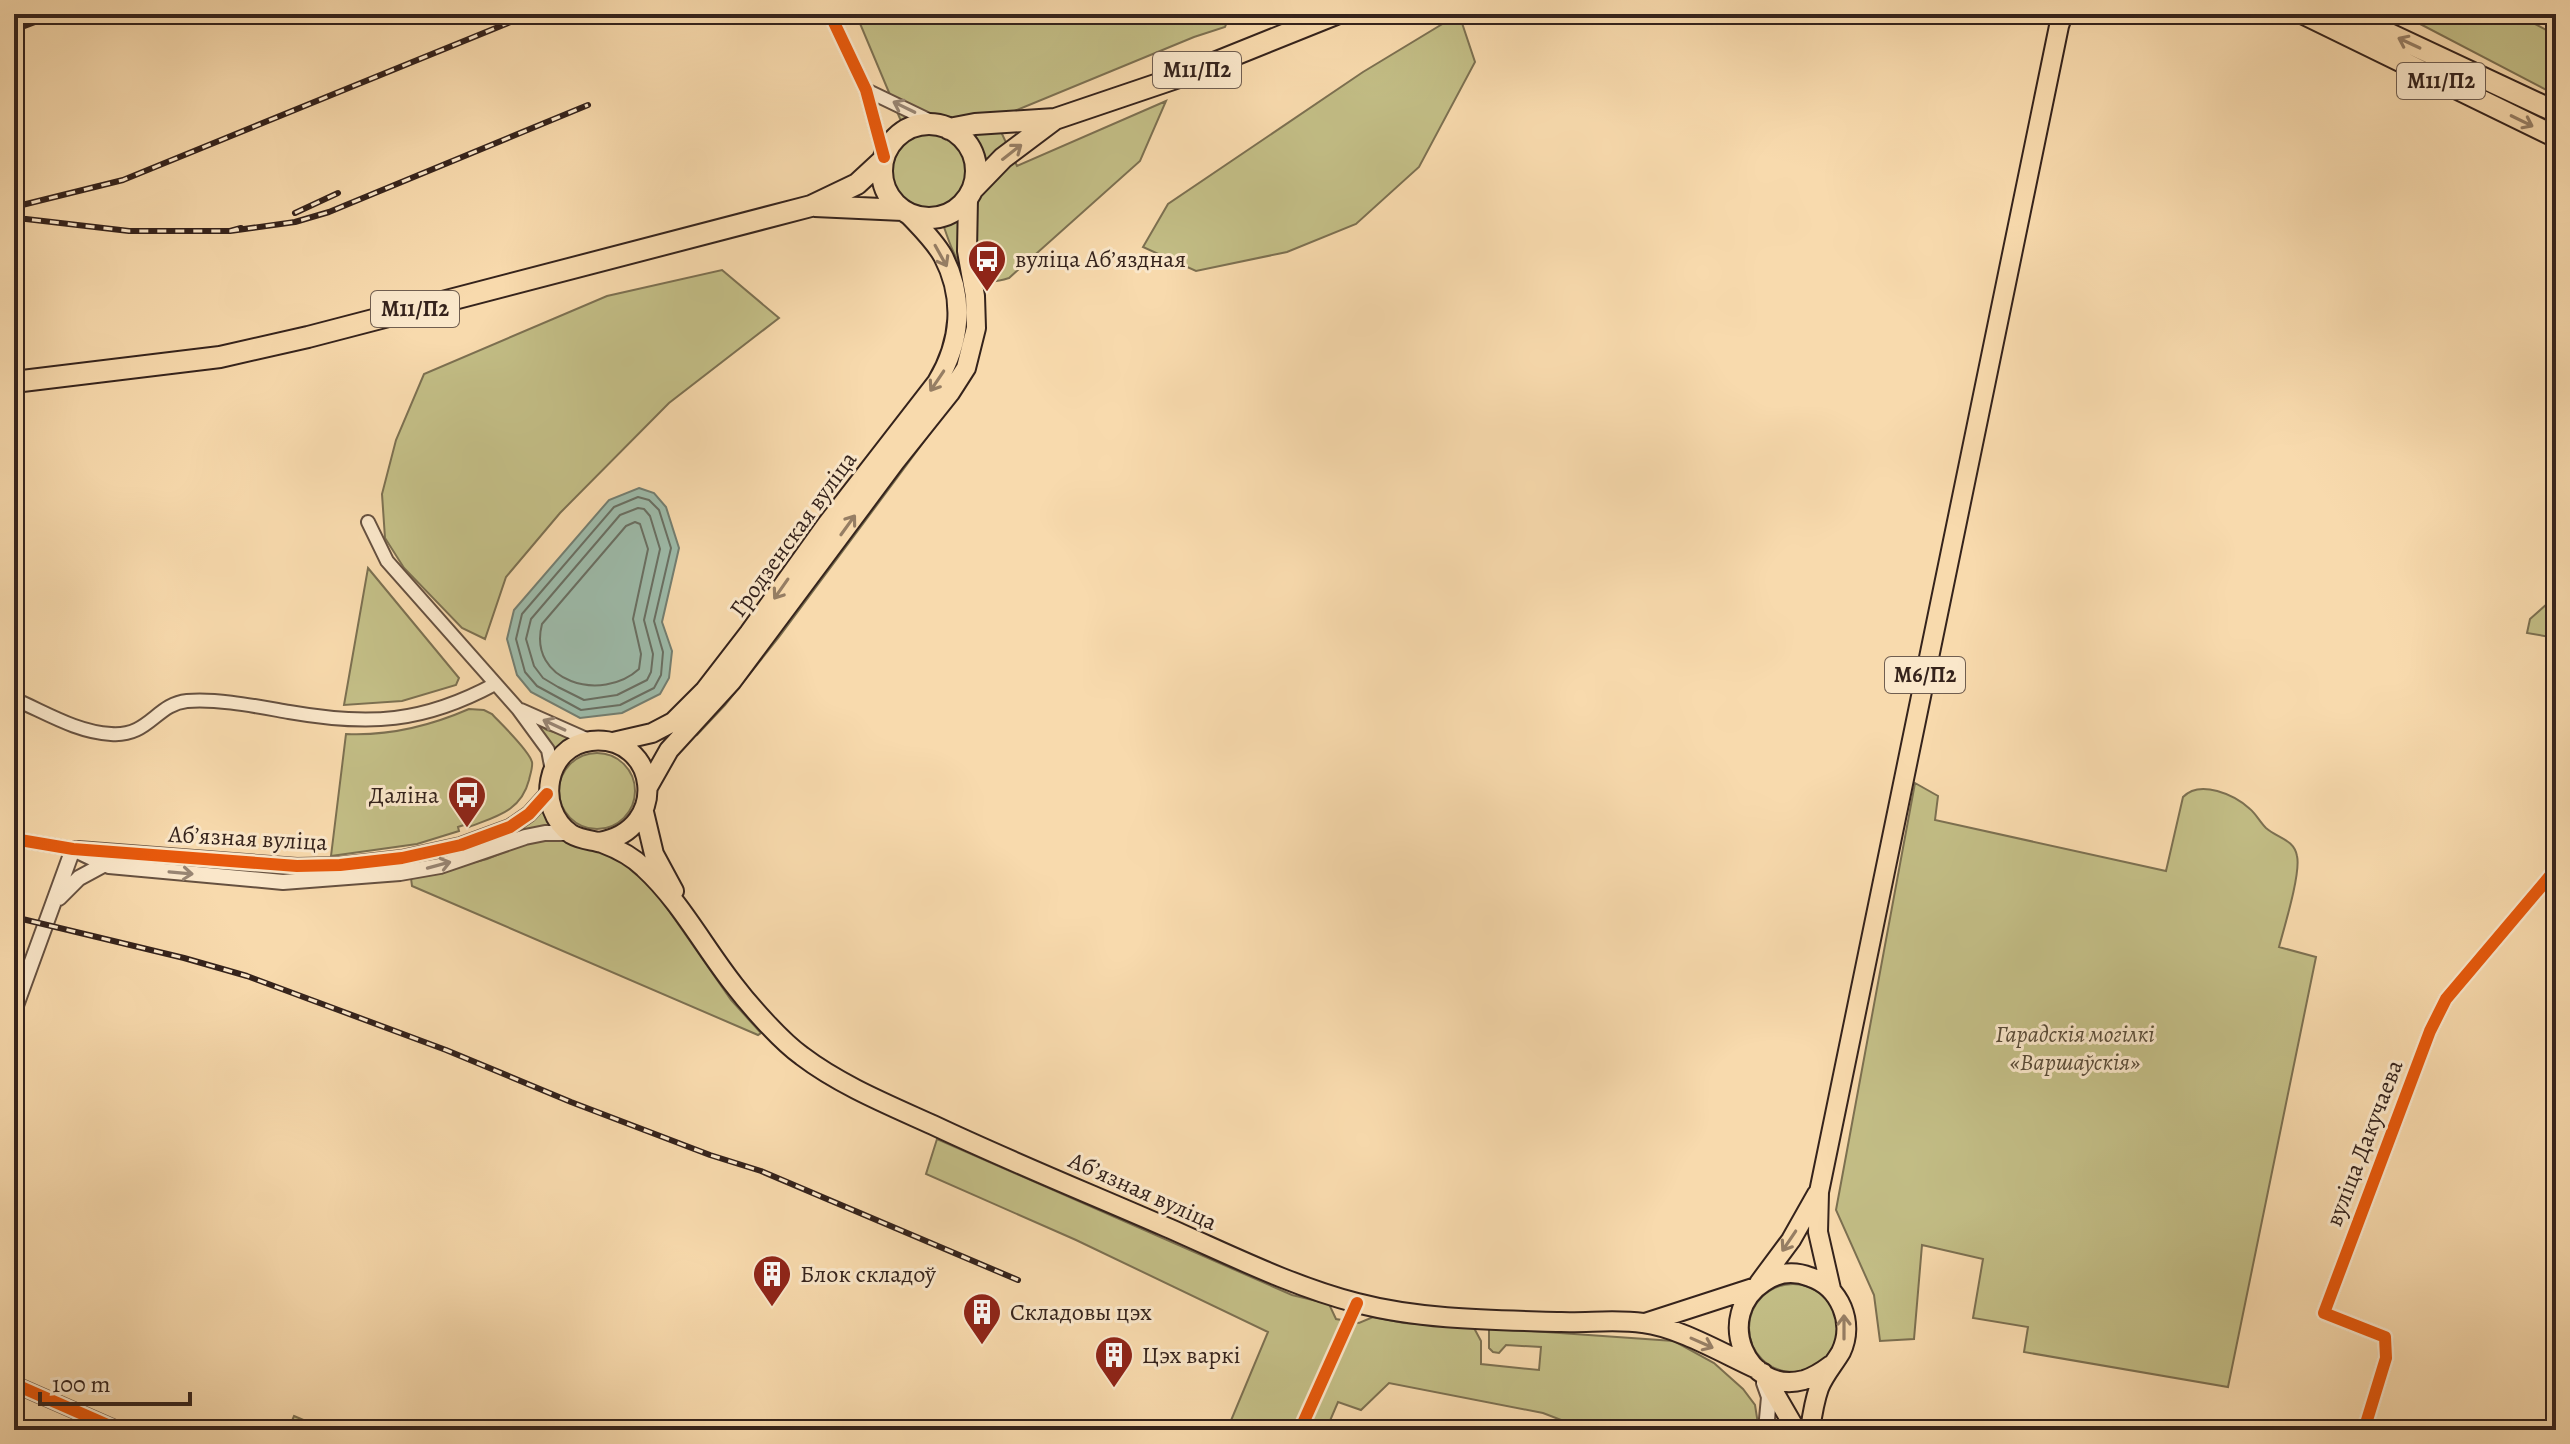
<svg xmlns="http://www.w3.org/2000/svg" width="2570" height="1444" font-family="Alegreya,serif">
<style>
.green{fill:#c3be86;stroke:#7c7051;stroke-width:2}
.water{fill:#9dbbaa;stroke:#737e71;stroke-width:2}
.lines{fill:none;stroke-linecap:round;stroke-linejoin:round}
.shore{stroke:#696f63;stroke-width:2}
.minor-casing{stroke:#665140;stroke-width:16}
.tertiary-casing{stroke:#665140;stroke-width:18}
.primary-casing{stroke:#35231c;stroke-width:22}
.trunk-casing{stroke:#35231c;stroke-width:24}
.minor{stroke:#fae7ca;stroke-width:12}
.tertiary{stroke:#fae7ca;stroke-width:14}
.primary{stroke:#f8daad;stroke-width:18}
.trunk{stroke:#f8daad;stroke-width:20}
.rail-casing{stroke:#35231c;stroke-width:6}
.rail{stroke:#fae7ca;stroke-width:3;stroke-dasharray:9;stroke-linecap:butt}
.cycleway-casing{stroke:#fae7ca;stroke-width:17}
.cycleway{stroke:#e8590c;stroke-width:12}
.oneway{stroke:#967e64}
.oneway2{stroke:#988573}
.labels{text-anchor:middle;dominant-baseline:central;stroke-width:6;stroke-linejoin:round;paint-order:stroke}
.shield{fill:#fae7ca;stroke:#705e50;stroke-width:2}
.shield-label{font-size:22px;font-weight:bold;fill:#35231c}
.poi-label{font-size:24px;fill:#35231c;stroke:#fae7ca;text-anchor:start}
.street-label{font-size:24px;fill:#35231c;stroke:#fae7ca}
.park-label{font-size:24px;font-style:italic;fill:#584a36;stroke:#fae7ca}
</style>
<rect width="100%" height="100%" fill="#f8daad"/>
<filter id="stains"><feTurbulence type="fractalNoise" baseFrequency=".0025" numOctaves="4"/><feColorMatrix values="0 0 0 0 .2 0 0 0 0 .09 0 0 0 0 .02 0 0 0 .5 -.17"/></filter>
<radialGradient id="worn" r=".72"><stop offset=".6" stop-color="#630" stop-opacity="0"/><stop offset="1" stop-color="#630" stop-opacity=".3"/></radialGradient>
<!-- green -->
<path class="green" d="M856 14H1230L1225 27 1194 37 995 119 1017 166 1166 101 1140 161 1009 278C958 295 952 245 937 208 894 213 876 167 909 140Z
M1459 14 1475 62 1419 167 1356 224 1287 252 1196 271 1143 247 1168 204 1363 72Z
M2401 14H2516L2556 35V95Z
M722 270 779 318 669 403 560 513 506 577 485 639 462 628 404 568 385 538 382 494 396 440 424 374 607 296Z
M954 401 779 637 725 705 697 735 692 737 871 503Z
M368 568 459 678 456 685 402 701 344 705Z
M2556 596V638L2527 633 2530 619Z
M469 709 484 710 492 714C501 724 529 750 532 762 533 767 530 775 529 780 521 811 497 816 469 827L467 824 458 827 459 831 417 844 331 856 346 734C389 736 430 726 469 709Z
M530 720 547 730 571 737 555 751 546 737Z
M559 791a38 38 0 1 1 76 0a38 38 0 1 1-76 0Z
M1915 783 1938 796 1935 820 2166 871 2183 797C2200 779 2235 795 2250 809 2256 814 2260 822 2266 828 2277 838 2294 839 2297 856 2301 873 2284 928 2279 947L2316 957 2228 1387 2024 1352 2028 1327 1973 1318 1983 1259 1922 1245 1914 1339 1880 1341 1874 1295 1836 1210Z
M545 806 556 826 519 831 437 861 398 866V863C443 857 517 844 545 806Z
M556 838 613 853 651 885 731 1000 761 1033 758 1035 412 886 411 878 487 859 531 841Z
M937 1139 1292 1295 1329 1304 1336 1319 1359 1323 1373 1317 1404 1323 1474 1328 1481 1341V1364L1539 1370 1541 1347 1506 1345 1499 1353 1493 1352 1489 1348V1328L1674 1341 1714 1363 1743 1389 1755 1405 1759 1430H1587L1543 1413 1389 1383 1361 1410 1338 1402 1326 1430H1227L1268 1332 1076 1240 926 1174Z
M1749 1328a44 44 0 1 1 88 0a44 44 0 1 1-88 0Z
M294 1416 327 1430H288Z"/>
<!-- water -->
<path class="water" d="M639 488 654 493 666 507 679 548 662 622 672 651 669 678 660 694 622 713 580 718 531 692 517 675 507 639 514 610 609 500Z"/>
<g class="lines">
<!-- shore -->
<path class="shore" d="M638 497 649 500 659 510 671 548 654 621 663 652 661 675 654 688 620 705 581 710 537 686 525 672 516 639 522 614 614 507Z
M638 508 644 509 650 516 660 549 644 620 653 654 651 672 647 680 617 695 584 700 558 687 543 678 534 666 526 639 531 619 620 515Z
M635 522 640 524 648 549 633 619 641 654 639 669C602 703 527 682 542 624L626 526Z"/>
<!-- minor casing -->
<g class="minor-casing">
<path id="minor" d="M830 14 866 90 884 157
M866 90 941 126
M368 522 387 561 518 709 548 750 552 771
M14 699C45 712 76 732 111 734 149 737 156 704 187 701 216 698 260 707 289 712 369 726 423 723 495 684
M521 710 591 741
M14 839 73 849
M1300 1430 1357 1303
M2364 1430 2386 1358 2385 1337 2324 1313 2430 1031 2446 999 2556 869"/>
</g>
<!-- tertiary casing -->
<g class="tertiary-casing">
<path id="tertiary" d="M73 849 109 866 283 882 400 873 440 866 525 837 545 833H569
M78 849 297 866 340 865 402 858 461 845 510 827 529 814 547 794
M59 898 79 878 103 865
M14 1011 73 849
M1764 1383 1769 1397 1766 1430
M14 1384 119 1430"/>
</g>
<!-- primary casing -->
<g class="primary-casing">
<path id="primary" d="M613 742 652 733 673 722 705 690 749 633 827 524 937 382C961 342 965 298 943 256 934 240 919 226 907 213
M648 787 669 750 732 681 895 462 950 393 966 368 976 328 975 296 967 251 968 198
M644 812 654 854 674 891
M599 842C671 830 658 734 591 741 545 746 535 809 571 834 581 840 592 840 602 843 618 849 632 856 644 868 680 901 704 947 734 985 750 1006 781 1041 802 1056 840 1085 889 1105 933 1125 1009 1161 1088 1193 1166 1227 1228 1254 1291 1286 1357 1303 1422 1320 1494 1320 1561 1322 1588 1323 1616 1319 1643 1323 1678 1327 1724 1354 1757 1369
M1759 1283 1791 1240 1817 1194
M1831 1289 1818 1232 1819 1192 2059 26 2063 14
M1645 1323 1756 1287
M1763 1373 1796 1430
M1810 1430C1812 1416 1814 1402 1819 1388 1824 1375 1834 1364 1841 1352 1855 1323 1840 1287 1810 1277 1795 1271 1778 1272 1764 1282 1713 1315 1746 1396 1804 1380 1814 1377 1823 1371 1831 1365"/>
</g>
<!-- trunk casing -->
<g class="trunk-casing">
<path id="trunk" d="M2304 14 2556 137
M2347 14 2556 112
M882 171a47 47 0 1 1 94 0a47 47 0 1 1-94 0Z
M949 129 975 124 1055 119 1182 76 1336 14
M973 189 1003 158 1055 119
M815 206 903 210
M14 382 220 357 308 337 811 206 857 184 883 160"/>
</g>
<!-- minor -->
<use href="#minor" class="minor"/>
<!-- tertiary -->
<use href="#tertiary" class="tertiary"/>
<!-- primary -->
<use href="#primary" class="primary"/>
<!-- trunk -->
<use href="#trunk" class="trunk"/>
<!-- rail casing -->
<g class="rail-casing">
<path id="rail" d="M14 30 56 14
M14 207 123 180 530 14
M295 213 338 193
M14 219H26L129 231H230L241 228
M230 231 295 222 329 212 588 105
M14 917 184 958 247 976 446 1050 571 1102 710 1155 761 1171 1018 1280"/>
</g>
<!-- rail -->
<use href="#rail" class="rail"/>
<!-- cycleway casing -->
<g class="cycleway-casing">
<path id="cycleway" d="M830 14 866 90 884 157
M14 839 73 849 297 866 340 865 402 858 461 845 510 827 529 814 547 794
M14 1384 119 1430
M1300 1430 1357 1303
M2364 1430 2386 1358 2385 1337 2324 1313 2430 1031 2446 999 2556 869"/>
</g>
<!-- cycleway -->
<use href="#cycleway" class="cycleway"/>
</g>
<!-- one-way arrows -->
<defs><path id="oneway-shaft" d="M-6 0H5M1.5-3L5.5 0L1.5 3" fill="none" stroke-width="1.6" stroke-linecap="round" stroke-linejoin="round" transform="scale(2)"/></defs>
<g class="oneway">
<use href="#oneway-shaft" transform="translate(2409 43) rotate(-155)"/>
<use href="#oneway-shaft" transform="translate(2522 121) rotate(26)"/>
<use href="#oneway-shaft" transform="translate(1012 152) rotate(-38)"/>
<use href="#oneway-shaft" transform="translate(941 256) rotate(61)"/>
<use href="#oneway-shaft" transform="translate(937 381) rotate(124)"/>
<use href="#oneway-shaft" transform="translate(848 525) rotate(-54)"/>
<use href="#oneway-shaft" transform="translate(781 589) rotate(125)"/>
<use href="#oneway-shaft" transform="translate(1789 1241) rotate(124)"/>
<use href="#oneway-shaft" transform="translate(1844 1327) rotate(-90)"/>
<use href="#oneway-shaft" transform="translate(1702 1343) rotate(24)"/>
</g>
<g class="oneway2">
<use href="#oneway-shaft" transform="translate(904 107) rotate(-154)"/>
<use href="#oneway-shaft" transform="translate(554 725) rotate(-155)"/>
<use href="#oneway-shaft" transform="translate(439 865) rotate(-15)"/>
<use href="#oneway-shaft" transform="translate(181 873) rotate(5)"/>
</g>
<!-- icons -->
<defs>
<g id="bus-pin" transform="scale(2)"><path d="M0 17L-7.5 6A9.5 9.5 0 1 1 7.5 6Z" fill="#8f2418" stroke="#fae7ca"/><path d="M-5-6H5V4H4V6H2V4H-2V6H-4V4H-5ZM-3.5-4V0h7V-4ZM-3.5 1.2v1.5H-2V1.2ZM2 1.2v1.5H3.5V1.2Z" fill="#fff"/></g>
<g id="building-pin" transform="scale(2)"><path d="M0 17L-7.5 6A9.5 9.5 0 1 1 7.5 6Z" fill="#8f2418" stroke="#fae7ca"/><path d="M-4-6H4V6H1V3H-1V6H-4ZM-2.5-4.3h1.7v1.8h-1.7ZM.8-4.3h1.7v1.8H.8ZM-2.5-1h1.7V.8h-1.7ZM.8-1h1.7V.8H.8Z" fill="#fff"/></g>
</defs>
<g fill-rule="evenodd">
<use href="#bus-pin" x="987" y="259"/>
<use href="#bus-pin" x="467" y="795"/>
<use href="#building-pin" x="772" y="1274"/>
<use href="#building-pin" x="982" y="1312"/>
<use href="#building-pin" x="1114" y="1355"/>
</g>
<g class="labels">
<!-- shield labels -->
<g class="shield">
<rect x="1153" y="52" width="88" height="36" rx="6"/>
<rect x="2397" y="63" width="88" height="36" rx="6"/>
<rect x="371" y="291" width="88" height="36" rx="6"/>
<rect x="1885" y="657" width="80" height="36" rx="6"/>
</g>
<g class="shield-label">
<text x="1197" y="70">М11/П2</text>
<text x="2441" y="81">М11/П2</text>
<text x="415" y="309">М11/П2</text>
<text x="1925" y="675">М6/П2</text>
</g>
<!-- poi labels -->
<g class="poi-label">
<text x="1015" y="259">вуліца Абʼяздная</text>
<text x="439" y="795" text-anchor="end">Даліна</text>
<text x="800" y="1274">Блок складоў</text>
<text x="1010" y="1312">Складовы цэх</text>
<text x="1142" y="1355">Цэх варкі</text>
</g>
<!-- street labels -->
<g class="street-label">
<text transform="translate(793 534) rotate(-54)">Гродзенская вуліца</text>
<text transform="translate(248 838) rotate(3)">Абʼязная вуліца</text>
<text transform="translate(2364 1143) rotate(-69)">вуліца Дакучаева</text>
<text transform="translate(1143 1191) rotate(24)">Абʼязная вуліца</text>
</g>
<!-- park labels -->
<g class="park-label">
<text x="2075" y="1034">Гарадскія могілкі<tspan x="2075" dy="28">«Варшаўскія»</tspan></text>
</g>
</g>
<!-- margin -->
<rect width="2570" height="1444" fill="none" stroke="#f8daad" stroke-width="48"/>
<rect x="16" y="16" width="2538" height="1412" fill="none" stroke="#35231c" stroke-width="4"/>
<rect x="24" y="24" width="2522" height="1396" fill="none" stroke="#35231c" stroke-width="2"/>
<!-- scale -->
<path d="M40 1392v12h150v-12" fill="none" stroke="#35231c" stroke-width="4"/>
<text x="52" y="1392" font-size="24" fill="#35231c" stroke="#fae7ca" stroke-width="6" paint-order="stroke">100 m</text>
<rect width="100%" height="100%" filter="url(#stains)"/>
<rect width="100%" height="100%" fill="url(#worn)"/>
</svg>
